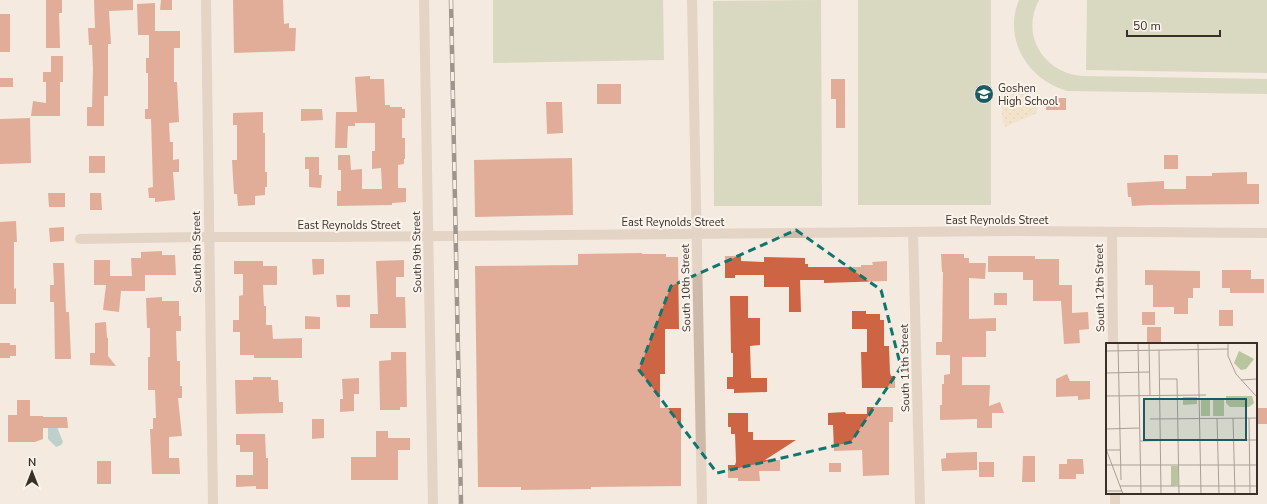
<svg xmlns="http://www.w3.org/2000/svg" width="1267" height="504" font-family="'Nunito Sans',sans-serif">
<style>
.sand{fill:url(#sand-dots)}
.green{fill:#b8c59d}
.water{fill:#7cb1b4}
.building{fill:#cd6544}
.lines{fill:none;stroke-linecap:round;stroke-linejoin:round}
.street{stroke:#cebaa9;stroke-width:10}
.rail-casing{stroke:#3b2f2a;stroke-width:4.5}
.rail{stroke:#fbf4ec;stroke-width:3;stroke-dasharray:9;stroke-linecap:butt}
.marked{fill:none;stroke:#0f766e;stroke-width:3;stroke-dasharray:8 5;stroke-linejoin:round}
.labels{text-anchor:middle;dominant-baseline:central;stroke-width:4;stroke-linejoin:round;paint-order:stroke}
.poi-label{font-size:11px;fill:#3b2f2a;stroke:#fbf4ec;text-anchor:start}
.street-label{font-size:11px;fill:#3b2f2a;stroke:#fbf4ec}
.inset-road{fill:none;stroke:#aa9f97;stroke-width:1}
.view{fill:#1c5b60;fill-opacity:0.15;stroke:#1c5b60;stroke-width:2}
.inset-edge{fill:none;stroke:#3b2f2a;stroke-width:2}
</style>
<defs>
<pattern id="sand-dots" width="8" height="8" patternUnits="userSpaceOnUse"><rect width="8" height="8" fill="#f1dcb4"/><path d="M2 2h.1M6 6h.1" fill="none" stroke="#d0bd9b" stroke-width="1.8" stroke-linecap="round"/></pattern>
</defs>
<rect width="100%" height="100%" fill="#f4eadf"/>
<!-- sand -->
<path class="sand" d="M1007 87 1037 99V113L1005 127C999 111 1002 102 1007 87Z"/>
<!-- green -->
<path class="green" d="M493 0H663L664 60 493 63Z
M821 0 822 206H714L713 1Z
M858 0H991V205H858Z
M1019 0H1039C1020 35 1044 73 1082 76L1267 79V94L1067 91C1027 79 1003 39 1019 0Z
M1087 0H1267V73L1086 70Z"/>
<!-- water -->
<path class="water" d="M57 427 63 442 61 445 56 447 48 439V428Z"/>
<!-- building -->
<path class="building" d="M46 0H62V13H59L60 48H46Z
M94 0H133V10L109 11 111 44H108V96H104V126H87V107H92L93 69 92 45H89L88 28H95Z
M161 0H172V10H160Z
M233 0H283L284 24 289 23V28H296L295 51 234 53Z
M155 3V31H180V48H174V82H177L179 122 169 123 170 142H173V160L179 159V172H173L175 200 155 202V198H149L148 188 153 187 151 119H145V109H148V73H146V58H149V35H138L137 4Z
M0 14H10V52H0Z
M51 56H63V82H60V116H31L33 101 46 103V82H43V72H51Z
M370 76V79H384L385 105H390V107H402V109H405V118H402V138H405V159H404V164L398 165V188H406V202L392 203V205L337 206V191H341V170H338V155H350L351 170 362 169V189H382L381 168 372 169V151H375V123H355V126H348L347 148H335L336 112H357L355 77Z
M0 78H13V87H0Z
M831 79H845V128H836V99H831Z
M597 84H621V104H597Z
M1046 98H1066V110H1046Z
M546 102H562L563 133 547 134Z
M301 109H322L323 120 301 121Z
M263 112V133H265V172H267V187H265V195L255 196V205L238 206 237 194H234L232 160H237V125H233V113Z
M30 118 31 163 0 164V119Z
M1164 155H1178V169H1164Z
M89 156H105V173H89Z
M305 157H319V175H322L321 188 309 187V169H305Z
M572 158 573 215 475 217 474 160Z
M1247 172V184H1259V204L1150 205 1132 206 1131 197H1128L1127 183 1164 181V189H1186V176H1212V173Z
M48 193H65V207H49Z
M90 193H101L102 210H90Z
M16 221 17 242H14V289L16 288V304H0V222Z
M64 227V241L50 242 49 228Z
M162 251V255H175L176 275H145V291H121L119 312 103 310 106 285H94V260H110V276H132L131 258H141V252Z
M642 253V254H666V257H678L679 329H665V374H660V408H681V486L591 487V489L521 490V487H478L475 266 578 265V254Z
M941 254H964V258H969V263H986L985 279 969 278V319L996 318V331H986V357H962V385H990L989 406 1000 402 1004 413H992V428H977V419L940 420V405H942V384H944V375L950 374V355H936V342H942L943 272H942Z
M725 256H741V261L764 262V257L805 258V264H808V267H861V265H873L872 262 887 261V281L824 283V280H800L801 312H789V287H764V275H735V278H725Z
M988 256H1035V259H1059V285H1072V313L1088 312 1089 329 1079 330 1080 343 1064 344 1061 301H1033V280H1023V272H988Z
M312 259H324V274L313 275Z
M404 260V277H396V297H405L406 328H370V314H378L376 261Z
M234 261H263V266H277V285H263L264 306H266V325H272L273 339 302 338V358H254V355H240V332H233V320H239V296L243 295V274H234Z
M53 263H64L66 312H69L71 359H55L54 302H50V285H54Z
M1145 270 1200 271V288H1193V298H1188V314H1174V307H1153V285H1145Z
M1222 270H1251V279H1264V293H1230V288H1222Z
M994 293H1007V305H994Z
M336 295H350V307H337Z
M730 296H748V318H760V345L750 346 751 378H767V392L734 393V389H727V377H733V353H731Z
M162 297V301H179V316H181V331H176L177 361H180V386H182V398H178L182 436 169 437V458H179L180 474H152L150 429H153V418H156L155 390H148V357H150V328H147L146 298Z
M1219 310H1233V326H1219Z
M852 311H866V314H880V320H884V346H889L890 373 891 376H895V388H862L861 352H867V329H852Z
M1142 312H1155V325H1142Z
M305 316 320 317V329H305Z
M106 322 107 338H108V356L116 366 90 365V353H95V323Z
M1147 327H1161V344H1147Z
M0 343H10V345H16V356H10V358H0Z
M391 352H406L407 407H400V410H380L379 361 391 360Z
M1067 374 1070 381H1090V399L1078 400V396L1056 397V379Z
M253 377H271V380H278L279 402H283V413L236 414 235 380H253Z
M359 378V394H354V411L340 412V399H343L342 379Z
M17 400H30V416H43V417H67L68 428H43V439L35 442H8V415H17Z
M867 407H893V422H889V475L863 476 862 450 834 451 833 425H828V413L845 412 846 414H867Z
M1256 408H1267V424H1256Z
M728 413H748V432H753V440H796L765 460H780V471H759L760 481H738V478H728V465H735L736 462 735 434H731V427H728Z
M312 419H324V438L312 439Z
M376 431H388V438H410V450H398V480H351V457H376Z
M236 434H265L266 458H268V489H256V486L236 487V475H253V452H240V445H236Z
M977 452V470L942 471 941 459 946 458V453Z
M1023 456H1035V482H1022Z
M1067 459H1083L1084 474H1076V479H1059V464H1067Z
M97 461H111V484H97Z
M979 462H994V477H979Z
M829 463H841V472H829Z"/>
<g class="lines">
<!-- street -->
<path class="street" d="M206 0 213 504
M424 0 433 504
M692 0 702 504
M913 232 920 504
M1112 232 1113 344
M80 239 198 237H331L1012 231 1267 233
M1115 493V504"/>
<!-- rail casing -->
<g class="rail-casing">
<path id="rail" d="M451 0 461 504"/>
</g>
<!-- rail -->
<use href="#rail" class="rail"/>
</g>
<!-- marked area -->
<path d="M0 0H1267V504H0ZM796 230 881 290 901 367 851 442 717 473 639 370 671 286Z" fill="#f4eadf" fill-opacity=".55" fill-rule="evenodd"/>
<path class="marked" d="M796 230 881 290 901 367 851 442 717 473 639 370 671 286Z"/>
<!-- icons -->
<defs>
<g id="school-disc" transform="scale(1)"><circle r="9.5" fill="#1c5b60" stroke="#fbf4ec"/><path d="M0-5L7-2L0 1L-7-2ZM-4 1L0 2.5L4 1V4Q0 6-4 4Z" fill="#fff"/></g>
</defs>
<g fill-rule="evenodd">
<use href="#school-disc" x="984" y="94"/>
</g>
<g class="labels">
<!-- poi labels -->
<g class="poi-label">
<text x="998" y="88">Goshen<tspan x="998" dy="13">High School</tspan></text>
</g>
<!-- street labels -->
<g class="street-label">
<text x="997" y="220">East Reynolds Street</text>
<text x="673" y="222">East Reynolds Street</text>
<text x="349" y="225">East Reynolds Street</text>
<text transform="translate(197 252) rotate(-91)">South 8th Street</text>
<text transform="translate(417 252) rotate(-91)">South 9th Street</text>
<text transform="translate(686 288) rotate(-91)">South 10th Street</text>
<text transform="translate(1100 288) rotate(-91)">South 12th Street</text>
<text transform="translate(905 368) rotate(-91)">South 11th Street</text>
</g>
</g>
<!-- overview -->
<g transform="translate(1106 343)">
<rect width="151" height="151" fill="#f4eadf"/>
<path d="M133 8 148 16 140 26 135 27 128 20ZM120 53H146L148 60 143 64H124L120 60ZM77 54H91V61L77 62ZM104 56V73H95V57ZM107 56H118V73H107ZM65 123H72V142L65 143Z" fill="#b8c59d"/>
<path class="inset-road" d="M12 0 15 137M32 0 35 151M43 0 44 53M92 0 95 151M122 0V13L130 31 151 54M53 7 55 151M0 8 122 6M0 30 43 29M54 36H71L73 151M135 37 151 36M0 53 100 52M111 75 113 151M127 75 129 151M143 75 144 151M44 76 151 75M0 86 33 85M76 97H151M34 98 73 97M0 106 17 151M0 107H14M0 122H151M14 143H151M0 148H16"/>
<path class="view" d="M38 56H140V97H38Z"/>
<rect width="151" height="151" class="inset-edge"/>
</g>
<!-- north arrow -->
<g transform="translate(32 472)" stroke="#fbf4ec" stroke-width="3" paint-order="stroke">
<path d="M0-3L7 15L0 10L-7 15Z" fill="#3b2f2a"/>
<text y="-6" font-size="11" font-weight="bold" text-anchor="middle" fill="#3b2f2a">N</text>
</g>
<!-- scale -->
<path d="M1127 30v6h93v-6" fill="none" stroke="#3b2f2a" stroke-width="2"/>
<text x="1133" y="30" font-size="12" fill="#3b2f2a" stroke="#fbf4ec" stroke-width="3" paint-order="stroke">50 m</text>
</svg>
